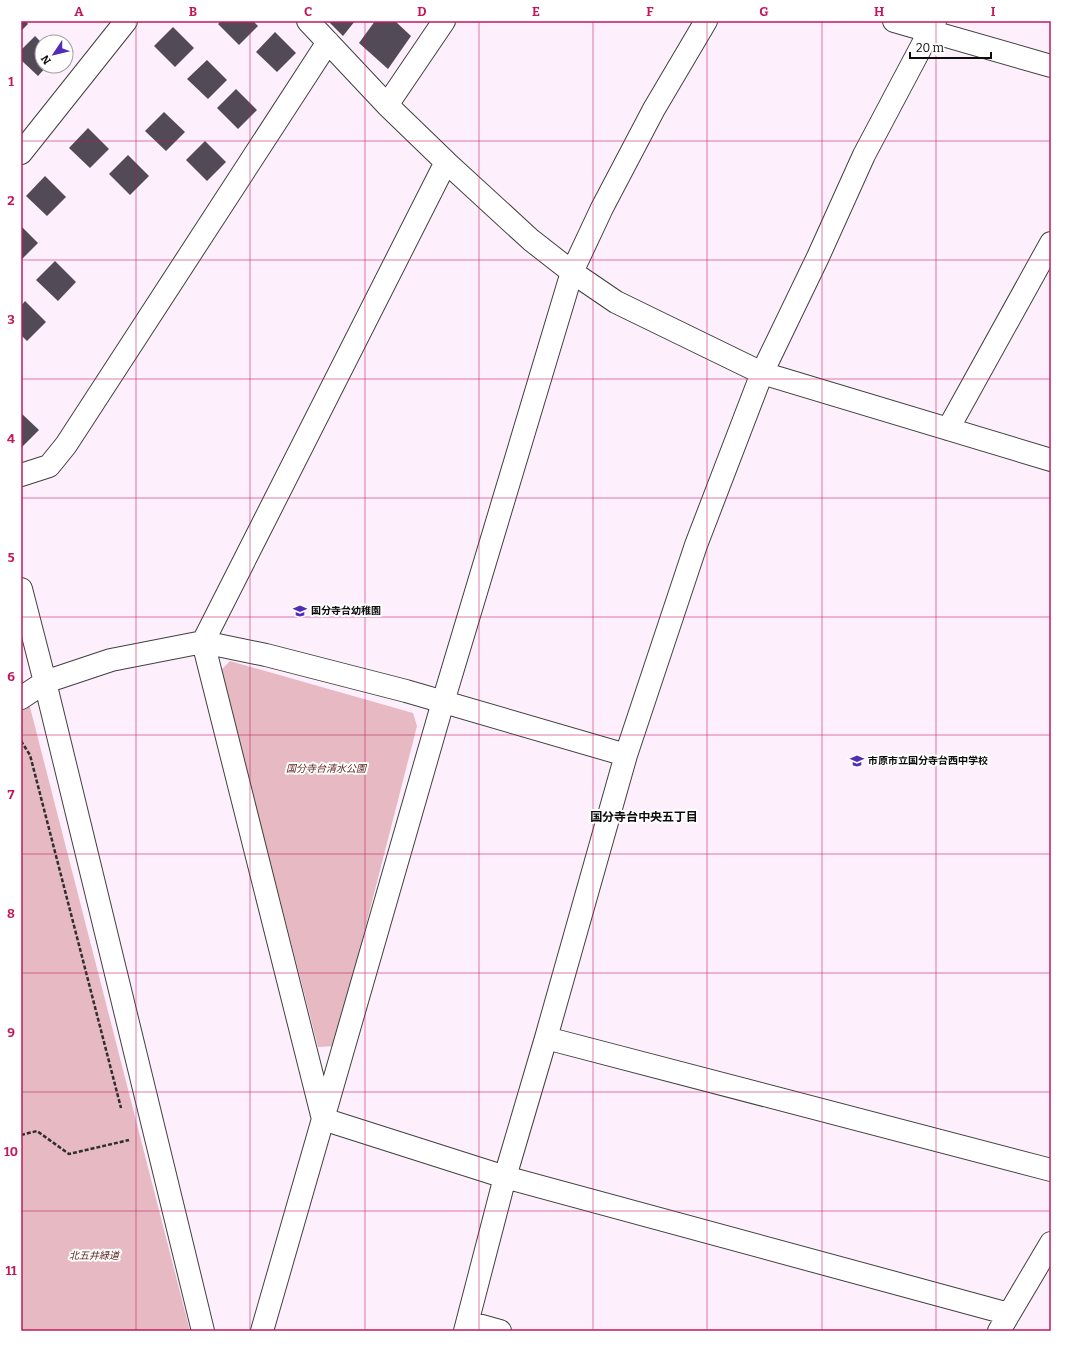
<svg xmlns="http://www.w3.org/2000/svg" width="1072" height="1352" font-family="Bitter,'Noto Sans JP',serif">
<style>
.green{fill:#e7bac3}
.building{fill:#524a56}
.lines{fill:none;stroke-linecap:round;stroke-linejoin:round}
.minor-casing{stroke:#404040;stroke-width:24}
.path{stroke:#2f2f2f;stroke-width:2.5;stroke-dasharray:4 2;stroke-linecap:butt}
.minor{stroke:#fff;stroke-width:22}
.grid{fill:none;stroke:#c2185b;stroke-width:1;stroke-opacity:0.55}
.labels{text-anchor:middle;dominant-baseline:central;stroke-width:4;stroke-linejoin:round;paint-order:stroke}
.poi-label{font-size:10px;font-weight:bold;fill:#0d0d0d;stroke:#fff;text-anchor:start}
.park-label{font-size:10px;font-style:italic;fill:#622821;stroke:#fff}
.quarter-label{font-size:12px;font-weight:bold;fill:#0d0d0d;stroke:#fff}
.neatline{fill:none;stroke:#c2185b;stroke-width:1.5}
.grid-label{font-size:13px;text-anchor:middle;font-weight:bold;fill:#c2185b}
</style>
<rect width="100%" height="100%" fill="#feeffc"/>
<!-- green -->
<path class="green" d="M230 661 413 713 417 726 335 1046 318 1047 221 670Z
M21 672 190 1331H21Z"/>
<!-- building -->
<path class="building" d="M21 21H26L28 24 21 31Z
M221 21H253L258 26 239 45 218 24Z
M328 21H355L343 36Z
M375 21H395L411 36 388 69 359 43Z
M173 27 194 48 175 67 154 46Z
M275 32 296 53 277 72 256 52Z
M35 36 42 43V66H47L38 76 21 60V50Z
M207 60 227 80 208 99 187 79Z
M236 89 257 110 238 129 217 108Z
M164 112 185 132 166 151 145 131Z
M88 128 109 149 90 168 69 148Z
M205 141 226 162 207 181 186 160Z
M128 155 149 176 130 195 109 174Z
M45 176 66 197 47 216 26 196Z
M21 226 38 243 21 260Z
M55 261 76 282 58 301 36 280Z
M25 301 46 322 27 341 21 335V306Z
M21 413 39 430 21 448Z"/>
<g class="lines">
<!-- minor casing -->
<g class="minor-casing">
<path id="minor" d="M308 21 387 105 446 162 531 240 572 272 616 302 762 373 1051 460
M894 21 1051 66
M387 105 444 21
M21 153 126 21
M446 162 203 642 323 1119 505 1177 1009 1314
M948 429 1051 243
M21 475 49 466 66 445 328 42
M21 589 45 682 203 1331
M21 698 45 682 111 660 203 642 266 655 406 691 626 755
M546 1038 1051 1170
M468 1322 500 1331
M262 1331 443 702 572 272 602 208 654 109 706 21
M465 1331 505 1177 546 1038 626 755 696 545 762 373 818 257 864 155 935 21
M999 1331 1051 1243"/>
</g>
<!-- path -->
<path class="path" d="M21 741 30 755 121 1108
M21 1135 37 1131 69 1154 129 1140"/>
<!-- minor -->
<use href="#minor" class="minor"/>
</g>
<!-- grid -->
<path class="grid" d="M136 21V1331M250 21V1331M365 21V1331M479 21V1331M593 21V1331M707 21V1331M822 21V1331M936 21V1331M21 141H1051M21 260H1051M21 379H1051M21 498H1051M21 617H1051M21 735H1051M21 854H1051M21 973H1051M21 1092H1051M21 1211H1051"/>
<!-- icons -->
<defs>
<g id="school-bare" transform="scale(1.08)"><path d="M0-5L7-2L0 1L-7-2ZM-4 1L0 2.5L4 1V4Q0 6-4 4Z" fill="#512cb7" stroke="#fff" stroke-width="2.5" paint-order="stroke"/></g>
</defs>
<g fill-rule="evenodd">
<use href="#school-bare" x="300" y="611"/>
<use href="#school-bare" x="857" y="761"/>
</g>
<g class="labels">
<!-- poi labels -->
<g class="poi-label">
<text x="311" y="611">国分寺台幼稚園</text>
<text x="868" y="761">市原市立国分寺台西中学校</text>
</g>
<!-- park labels -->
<g class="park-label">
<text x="326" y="769">国分寺台清水公園</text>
<text x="94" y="1256">北五井緑道</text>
</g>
<!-- quarter labels -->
<g class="quarter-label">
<text x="644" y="817">国分寺台中央五丁目</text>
</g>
</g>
<!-- border -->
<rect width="1072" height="1352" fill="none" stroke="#ffffff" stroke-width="44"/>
<!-- north arrow -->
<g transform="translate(54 54) rotate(235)"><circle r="19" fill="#ffffff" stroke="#9e9e9e"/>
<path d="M0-3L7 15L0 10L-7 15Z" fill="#512cb7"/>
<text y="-6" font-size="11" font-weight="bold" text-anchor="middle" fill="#0d0d0d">N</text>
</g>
<!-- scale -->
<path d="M910 52v6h81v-6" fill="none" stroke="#0d0d0d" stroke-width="2"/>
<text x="916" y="52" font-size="12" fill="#0d0d0d" stroke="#ffffff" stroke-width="3" paint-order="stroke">20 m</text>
<rect x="22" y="22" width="1028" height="1308" class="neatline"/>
<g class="grid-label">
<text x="79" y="16">A</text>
<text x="193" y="16">B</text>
<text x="308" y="16">C</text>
<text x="422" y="16">D</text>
<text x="536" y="16">E</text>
<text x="650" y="16">F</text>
<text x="764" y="16">G</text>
<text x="879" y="16">H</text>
<text x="993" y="16">I</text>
<text x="11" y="86">1</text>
<text x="11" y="205">2</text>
<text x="11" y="324">3</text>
<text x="11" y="443">4</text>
<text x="11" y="562">5</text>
<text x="11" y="681">6</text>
<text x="11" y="799">7</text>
<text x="11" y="918">8</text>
<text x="11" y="1037">9</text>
<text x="11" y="1156">10</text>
<text x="11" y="1275">11</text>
</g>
</svg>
